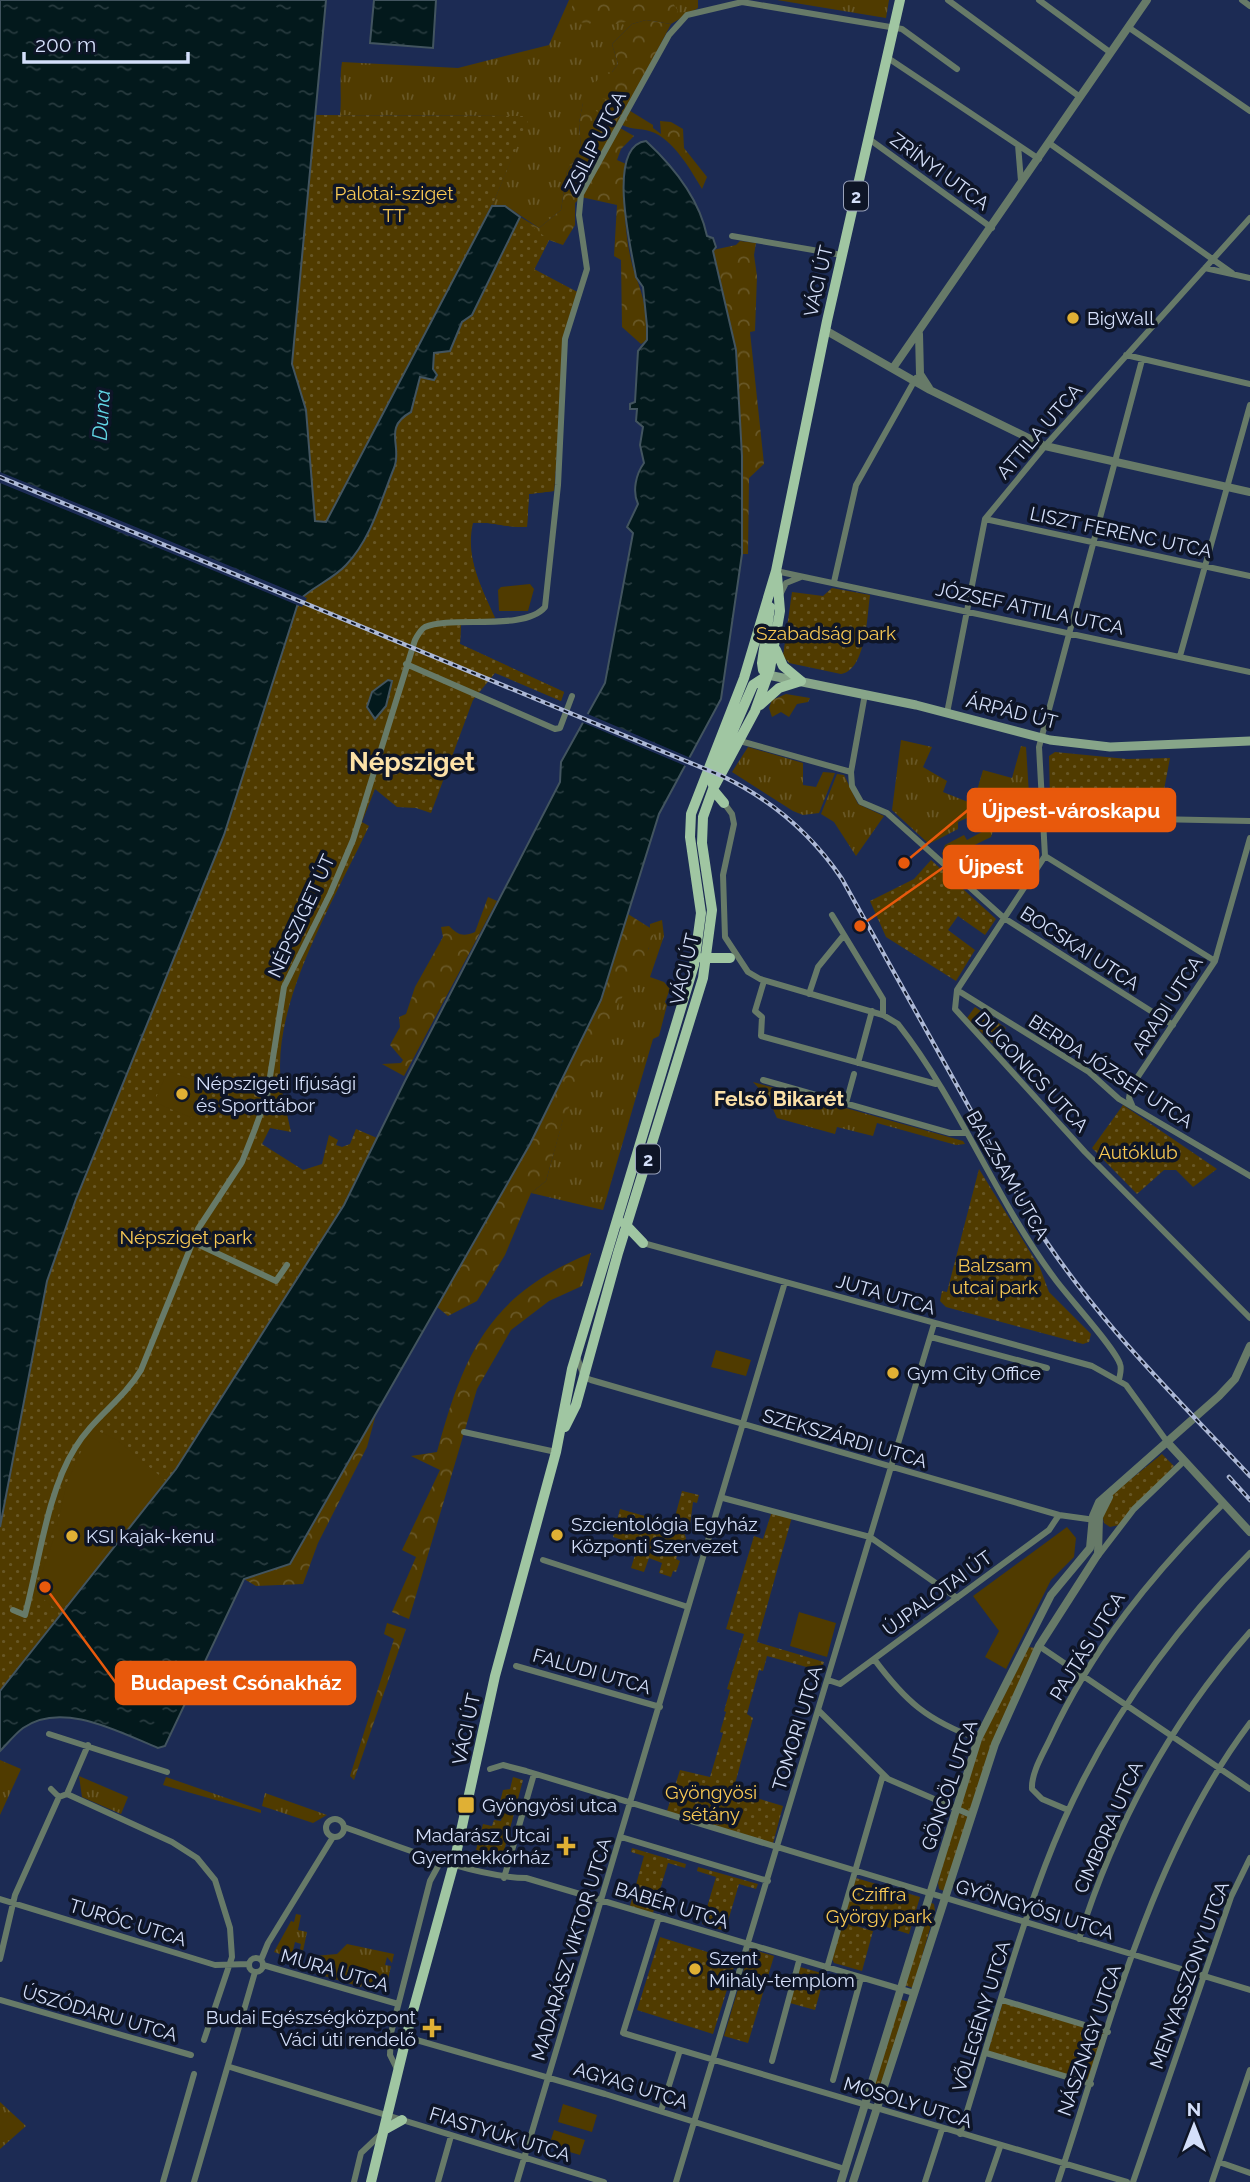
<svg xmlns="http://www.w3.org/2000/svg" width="1250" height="2182" font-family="Raleway,sans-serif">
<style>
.grass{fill:url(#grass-tufts)}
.forest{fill:url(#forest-crowns)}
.park{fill:url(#park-dots)}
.pitch{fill:#503b00}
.water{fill:url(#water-ripples);stroke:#42545f;stroke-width:2}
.pier{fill:#1c2b54}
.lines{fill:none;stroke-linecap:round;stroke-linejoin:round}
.minor{stroke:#677a68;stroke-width:6}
.tertiary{stroke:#677a68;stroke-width:8}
.secondary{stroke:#87a589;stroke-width:9}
.primary{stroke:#a0c6a2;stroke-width:10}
.rail-casing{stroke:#acb8d6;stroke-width:4.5}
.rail{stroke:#0e1527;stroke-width:2;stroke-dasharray:5;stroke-linecap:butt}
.poi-dot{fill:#e0b034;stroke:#0e1527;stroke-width:2.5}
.labels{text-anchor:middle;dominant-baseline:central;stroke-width:7;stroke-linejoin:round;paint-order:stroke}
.shield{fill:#0e1527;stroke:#99a2bb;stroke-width:2}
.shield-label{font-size:18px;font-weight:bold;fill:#d4dffa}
.street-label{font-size:19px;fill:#d4dffa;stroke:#0e1527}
.park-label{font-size:19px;fill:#f8c954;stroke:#0e1527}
.poi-label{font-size:19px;fill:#d4dffa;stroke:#0e1527;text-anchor:start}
.water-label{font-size:21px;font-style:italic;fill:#61d6e5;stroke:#0e1527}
.neighbourhood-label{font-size:21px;font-weight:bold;fill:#fce1a7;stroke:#0e1527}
.district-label{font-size:26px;font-weight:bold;fill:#fce1a7;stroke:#0e1527}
.leader{fill:none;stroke:#e8590c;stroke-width:2.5}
.callout-dot{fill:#e8590c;stroke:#0e1527;stroke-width:2.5}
.callout{fill:#e8590c;stroke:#e8590c;stroke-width:2.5}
.callout-label{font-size:21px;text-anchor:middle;font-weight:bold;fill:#fff}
</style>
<defs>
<pattern id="grass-tufts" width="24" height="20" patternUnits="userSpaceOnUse" patternTransform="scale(1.75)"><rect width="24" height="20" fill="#503b00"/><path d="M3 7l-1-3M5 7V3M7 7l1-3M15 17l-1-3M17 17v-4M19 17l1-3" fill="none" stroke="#685726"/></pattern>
<pattern id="forest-crowns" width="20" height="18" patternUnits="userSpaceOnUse" patternTransform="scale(1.75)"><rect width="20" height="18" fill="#503b00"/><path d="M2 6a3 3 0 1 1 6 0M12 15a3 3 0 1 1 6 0" fill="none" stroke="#685726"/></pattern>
<pattern id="park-dots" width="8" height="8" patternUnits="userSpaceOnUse" patternTransform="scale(1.75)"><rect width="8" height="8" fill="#503b00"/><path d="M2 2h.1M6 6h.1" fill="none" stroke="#685726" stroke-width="1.8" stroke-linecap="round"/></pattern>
<pattern id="water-ripples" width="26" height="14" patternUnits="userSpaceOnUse" patternTransform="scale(1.75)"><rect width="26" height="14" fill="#03191c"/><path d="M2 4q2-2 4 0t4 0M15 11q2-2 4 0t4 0" fill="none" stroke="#273a3e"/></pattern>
</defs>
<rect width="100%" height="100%" fill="#1c2b54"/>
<!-- grass -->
<path class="grass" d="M569 0H698V8L671 24 646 20 632 24 612 44 618 64 612 72 602 116 583 103 579 123 581 149 567 171 561 210 539 228 506 206H492L529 116 340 115C342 96 339 81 342 62L458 68 549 45Z
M777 0H889L886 18Z
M901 740 932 747 923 767 947 781 943 792 973 804 983 770 1012 778 1021 746 1026 747 1029 794 1000 803 958 822V829L929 844 892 810Z
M748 747 803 763V785L816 787 823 772 835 773 819 813 803 815 793 811 732 772Z
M837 774 844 775 858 804 884 816 856 856 834 822 821 814Z
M987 829 993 831 991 837 956 854 950 861 942 854 945 845 964 835 967 840Z
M662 920 664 936 650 977 664 982 670 989 665 1002 667 1005 659 1036 653 1039 603 1210 531 1193 546 1181 563 1119 610 1010 649 948 650 924Z
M753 1082 963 1141 965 1144 956 1145 877 1123 873 1136 837 1127 835 1134 777 1118 768 1098Z
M0 1760 21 1769 0 1815Z
M79 1776 128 1797 121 1814 82 1797Z
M166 1777 261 1810V1813L163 1785Z
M265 1793 327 1815 313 1823 262 1806Z
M296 1914 301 1915 298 1930 307 1932 303 1951 300 1949 301 1944 295 1942 291 1958 274 1952 291 1921 294 1922Z
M347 1944 394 1954 392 1963 387 1957 385 1965 391 1966 386 1988 363 1982 361 1987 311 1972 315 1956 337 1954Z
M0 2102 26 2126 0 2149Z"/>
<!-- forest -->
<path class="forest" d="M573 0H671L678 11 672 19 653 16 616 24 596 14 590 24 570 20Z
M646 20 671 24 627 109 653 125V128L661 134 660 121 671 122 683 129 684 148 707 177 702 189C691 170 675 143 655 133 644 128 632 130 622 125L620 128 634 136 621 149 617 160 626 164C622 195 625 248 636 277 644 298 648 317 647 340L641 344 622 327 621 260 614 256 617 205 581 197 575 203V225L563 245 549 240 534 269 581 294 565 339 554 491 529 494 527 527C507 528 493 521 473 523 465 557 481 587 495 618L461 622 460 644 564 692 561 701 334 600 520 217 539 228 561 210 567 171 581 149 579 123 583 102 602 115 605 99 596 97 595 83 603 73 612 72 618 64 612 44 632 24Z
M740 241 756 243 754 255 757 276 755 331 750 332 764 464 749 478 748 554H742V456L713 250 736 245Z
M786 694 810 698 808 702 797 704 789 717 781 712 772 717 769 708 772 700Z
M488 897 497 901 404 1076 382 1064 401 1063 403 1060 390 1045 400 1027 399 1017 406 1014 415 987 443 937 441 927 449 926C458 935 463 937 475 932Z
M628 914 655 931 644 961 617 1006 563 1120 546 1181 531 1193 505 1255 477 1301 448 1316 436 1306 530 1144 601 1000Z
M591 1253 582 1286 549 1301 511 1330 477 1389 409 1619 392 1612 416 1557 402 1550 440 1470 411 1456 437 1452C464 1352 490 1294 591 1253Z
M376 1414 367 1447 318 1543 303 1584 256 1586 244 1579 290 1564Z
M387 1623 406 1629 354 1780 350 1776 394 1639 384 1634Z"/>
<!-- park -->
<path class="park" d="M315 115 530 116 492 206 326 522 315 521 306 410 292 364Z
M520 217 549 240 534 270 581 294 565 339 554 491 529 494 527 527C507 528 492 521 472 523 465 557 481 587 495 618L461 622 460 644 564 692 561 701 495 673 473 700 431 813 416 808 397 807 375 789 362 822 369 826C336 897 279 990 280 1068 280 1088 287 1113 291 1132L270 1128 262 1144 303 1170 322 1164 329 1135 338 1140 336 1145 342 1147 350 1144 356 1129 377 1138 344 1205 176 1469 0 1691V1527L47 1281 65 1226 193 909 299 600 316 584 346 565 397 460 393 435 401 417 411 412 420 377 433 369 434 352 450 351 462 322 472 315Z
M832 588 870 595C867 617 866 670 841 674L789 663 783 656 792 592 823 596Z
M1055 752 1127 759 1170 758 1163 795 1099 792 1098 800 1063 793 1060 804 1053 803 1050 799 1049 756Z
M931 860 996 919 985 935 958 916 948 930 975 950 956 981 886 937 870 901 914 879Z
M975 1007 1006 1028 993 1044 967 1018Z
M1123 1105 1217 1169 1193 1187 1176 1170H1164L1137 1194 1092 1148Z
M979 1169 1040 1268 1049 1292 1091 1334 1089 1342 1083 1344 946 1307 940 1301 942 1291 947 1292Z
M1162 1454 1174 1466 1119 1525 1110 1527 1104 1523 1100 1504Z
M682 1491 699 1495 697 1503 693 1502 690 1525 686 1524 684 1533 686 1538 684 1545 681 1544 676 1559 680 1561 676 1572 673 1571 671 1577 659 1573 662 1563 649 1558 644 1572 631 1568 638 1545 613 1537 620 1509 673 1524Z
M772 1511 792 1517 757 1642 824 1662 821 1671 767 1656 763 1671 759 1670 747 1714 753 1718 733 1791 783 1806 772 1847 666 1814 680 1770 710 1777 723 1733 720 1732 726 1712 724 1711 730 1690 727 1689 744 1634 726 1629 754 1536 763 1539Z
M1028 1647 1036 1648 970 1814 957 1809 981 1737Z
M513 1777 523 1780 500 1866 481 1861 483 1852 476 1850 483 1824 492 1826 494 1820 501 1821 503 1811 499 1806 503 1790 510 1789Z
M956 1812 969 1817 944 1891 939 1889 938 1883Z
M632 1848 686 1864 685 1868 668 1863 653 1913 630 1906 644 1856 631 1852Z
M698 1867 758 1884 756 1889 739 1884 725 1931 702 1924 716 1877 697 1871Z
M856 1878 920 1897 909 1934 845 1914Z
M929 1902 934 1904 935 1911 913 1988 904 1985Z
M843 1922 873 1931 862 1971 834 1963 832 1959Z
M660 1937 736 1961 713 2034 637 2010Z
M750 1949 774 1956 748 2043 724 2036Z
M800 1967 825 1974 815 2010 790 2003Z
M899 1999 909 2002 877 2102 869 2099Z
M1003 2002 1105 2033 1088 2082 988 2051Z"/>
<!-- pitch -->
<path class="pitch" d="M530 584 534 589 528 611H499L498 590 501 587Z
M168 1071 209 1086 197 1120 154 1102Z
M716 1350 751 1360 746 1376 711 1367Z
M92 1428 117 1440 166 1481 60 1613 35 1592 55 1535 48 1532 50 1524 57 1526 67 1482Z
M1067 1527 1076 1538 1074 1557 1051 1580 1006 1669 985 1657 999 1631 973 1596Z
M799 1612 836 1623 827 1657 790 1646Z
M563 2104 597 2115 592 2132 558 2122Z
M554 2130 585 2140 580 2155 549 2146Z"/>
<!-- water -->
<path class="water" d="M0 0H326L292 364 306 410 315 521 326 522 492 206H505L520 217 472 315 462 322 450 351 434 353 433 369 437 375 434 380 420 377 411 412C382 428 403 446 394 468 381 500 371 539 346 565 333 579 314 586 299 600L224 835 76 1199 47 1281 0 1527Z
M374 0H436L433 48 370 43Z
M646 141C674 167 699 198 707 236L713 238 716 247 713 251 736 350 742 456V554L721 699 659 814 601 1000 530 1144 290 1564 244 1579 165 1746 158 1748C121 1733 62 1700 23 1728 15 1734 7 1744 0 1751V1691L176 1469 344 1205 405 1081 560 782 561 762 605 683 633 533 627 527 638 504C632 491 636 474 644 463L640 445 643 427 636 421 637 409H630V404L635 402 638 351 647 340V326L643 287 636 277C632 252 605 146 646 141Z
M388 680 392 681 386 706 375 719 367 707 372 692Z"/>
<!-- pier -->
<path class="pier" d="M0 472 126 523 307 598 302 607 0 483Z
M583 712 693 759 688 767 579 721Z"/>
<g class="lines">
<!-- minor -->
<path class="minor" d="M948 0 1080 97
M1039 0 1111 53
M1242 0 1250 6
M1128 27 1250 111
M888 58 1039 159
M869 139 992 228
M1049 143 1232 273
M1018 145 1021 181
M732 236 842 255
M1205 268 1250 278
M1126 355 1250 384
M1142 360 1039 747 1045 856 957 990 955 1009 1085 1152 1250 1318
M985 519 1250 576
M776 571 1250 672
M834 582 856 485 916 378
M781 593 786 583 801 577
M1180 656 1250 405
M406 664 555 729 560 728 572 696
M865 694 851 772 852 786 861 802 887 813 1004 918 1173 1025
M947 713 985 519 1045 446 1250 218
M740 741 851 772
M724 803 732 814 734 824 723 875 725 937 748 972 760 979 883 1015 898 1024C960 1103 995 1199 1055 1279 1068 1297 1115 1348 1120 1364 1122 1369 1120 1374 1119 1380
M1041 806 1105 818 1250 821
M1045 856 1215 961
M832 915 883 999V1015
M764 981 755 1011 762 1017 761 1036 936 1084
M957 990 1089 1072 1119 1099 1250 1176
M809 994 818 967 844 935
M858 1063 872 1011
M763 1080 950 1133H966
M846 1103 854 1074
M1132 1105 1129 1098 1131 1087 1215 961 1250 838
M193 1242 276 1281 287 1265
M643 1243 1092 1366 1126 1385 1168 1443
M931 1337 1047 1368
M577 1357 584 1377 591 1380 1059 1515 1095 1520
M464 1432 556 1452
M723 1498 870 1537 957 1598
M1098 1556 1134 1509 1183 1462
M543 1560 688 1607
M13 1610 25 1615C39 1563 47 1492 75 1448 93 1418 123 1400 141 1370L198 1229 242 1162 255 1129 267 1096 284 987 330 894 353 840 415 640C418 635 420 630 425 627 451 615 524 632 545 607L558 485 565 339 587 269 579 215 581 194 669 35 687 15 742 2 902 29 957 69
M1039 1646 1250 1789
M874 1659C906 1702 927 1720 978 1739
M516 1666 660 1707
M828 1680 840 1684 1049 1530 1059 1515
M818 1710 888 1779 971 1815
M49 1734 167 1772
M490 1769 503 1765 526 1771 1250 1990
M51 1789 59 1797 67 1794 172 1842 197 1858 215 1880 230 1928 232 1957 204 2040
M67 1794 88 1745
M1068 1810 1042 1799 1032 1789C1031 1773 1043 1754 1050 1739 1092 1648 1153 1573 1224 1503
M326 1828a9 9 0 1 1 18 0a9 9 0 1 1-18 0Z
M344 1827C396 1845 472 1877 526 1878L914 1993
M621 1837 768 1881
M504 1878 534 1774
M0 1899 215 1965 249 1964
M659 1917 623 2033 1127 2182
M1079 1939C1115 1824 1170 1722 1250 1632
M249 1965a7 7 0 1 1 14 0a7 7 0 1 1-14 0Z
M0 1959 15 1895 59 1797
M261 1960 268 1943 333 1837
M263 1965 398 2004
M827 1968 883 1775
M0 2000 191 2055
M1002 2000 1108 2032
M406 2037 605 2094 845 2169
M986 2053 1091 2084
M772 2061 799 1961
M230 2067 604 2182
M397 2069 390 2055 391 2033 430 1881 442 1859
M833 2080 861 1978
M661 2111 680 2050
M960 2134C988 2045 1012 1953 1045 1866 1090 1747 1160 1643 1250 1553
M1219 2162 1250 2173
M163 2182 194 2074
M194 2182 255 1972
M354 2182 361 2153 381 2134
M438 2182 451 2136
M517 2182 785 1282
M676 2182 934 1324
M925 2182 942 2129
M988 2182 1000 2147
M1058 2182C1109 2028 1151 1854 1250 1723
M1133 2182 1231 1897 1250 1858
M1212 2182 1250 2070"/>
<!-- tertiary -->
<path class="tertiary" d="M825 330 930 390 1045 446 1250 492
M919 334 920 374 929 388
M893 368 1147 0
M1168 1443 1250 1532
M841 2182 978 1739 1051 1595 1090 1548 1093 1516 1099 1502 1219 1396 1235 1379 1250 1346
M853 2182 995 1744 1039 1646 1098 1554 1099 1517 1109 1497"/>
<!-- secondary -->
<path class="secondary" d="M768 675 916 705 1050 740 1110 747 1250 741"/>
<!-- primary -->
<path class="primary" d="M776 650 783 666 801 681
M768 675 763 670 762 663 770 607
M760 705 779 688 801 681
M724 803 714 791 712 779 753 685 768 675
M702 958H730
M624 1223 643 1243
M565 1427 576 1405 618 1253 703 978 712 910 702 843 703 817 713 789 755 711 770 669 780 611 777 575
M384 2130 402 2120
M371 2182 410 2022 454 1863 495 1676 556 1452 572 1369 694 965 701 913 690 837 691 814 744 678 776 571 827 321 900 0"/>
<!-- rail casing -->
<g class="rail-casing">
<path id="rail" d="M0 477 722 776C772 800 811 833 842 879L1028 1213C1088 1312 1171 1392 1250 1476
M1229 1477 1250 1500"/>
</g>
<!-- rail -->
<use href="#rail" class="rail"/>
</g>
<!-- markers -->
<g class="poi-dot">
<circle cx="1073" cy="318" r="7"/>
<circle cx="182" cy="1094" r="7"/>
<circle cx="893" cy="1373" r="7"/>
<circle cx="557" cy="1535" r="7"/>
<circle cx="72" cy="1536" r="7"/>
<rect x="457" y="1796" width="18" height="18" rx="3.5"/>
<path d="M562.5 1835.5h7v7h7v7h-7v7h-7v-7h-7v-7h7z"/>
<circle cx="695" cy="1969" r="7"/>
<path d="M428.5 2017.5h7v7h7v7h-7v7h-7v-7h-7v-7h7z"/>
</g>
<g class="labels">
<!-- shield labels -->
<g class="shield">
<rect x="844" y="181.5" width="24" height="29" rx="5"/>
<rect x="636" y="1144.5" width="24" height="29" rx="5"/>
</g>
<g class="shield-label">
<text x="856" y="196">2</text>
<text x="648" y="1159">2</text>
</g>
<!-- street labels -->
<g class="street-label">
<text transform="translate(595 142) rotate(-63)">ZSILIP UTCA</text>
<text transform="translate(940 171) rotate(36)">ZRÍNYI UTCA</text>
<text transform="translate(818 281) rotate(-77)">VÁCI ÚT</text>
<text transform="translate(1039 431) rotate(-49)">ATTILA UTCA</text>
<text transform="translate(1121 532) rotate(12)">LISZT FERENC UTCA</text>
<text transform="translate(1030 608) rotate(12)">JÓZSEF ATTILA UTCA</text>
<text transform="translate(1012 711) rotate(14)">ÁRPÁD ÚT</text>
<text transform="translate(301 916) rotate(-65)">NÉPSZIGET ÚT</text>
<text transform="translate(1080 948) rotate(33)">BOCSKAI UTCA</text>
<text transform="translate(684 969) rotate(-77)">VÁCI ÚT</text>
<text transform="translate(1167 1005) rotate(-57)">ARADI UTCA</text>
<text transform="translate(1111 1071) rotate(33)">BERDA JÓZSEF UTCA</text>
<text transform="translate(1032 1072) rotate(47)">DUGONICS UTCA</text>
<text transform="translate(1008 1175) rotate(60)">BALZSAM UTCA</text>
<text transform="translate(886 1294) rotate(16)">JUTA UTCA</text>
<text transform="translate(845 1438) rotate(16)">SZEKSZÁRDI UTCA</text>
<text transform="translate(937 1593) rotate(-36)">ÚJPALOTAI ÚT</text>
<text transform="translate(1087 1646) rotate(-58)">PAJTÁS UTCA</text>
<text transform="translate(592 1671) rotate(16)">FALUDI UTCA</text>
<text transform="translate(797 1728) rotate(-73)">TOMORI UTCA</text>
<text transform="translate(466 1729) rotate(-78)">VÁCI ÚT</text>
<text transform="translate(949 1785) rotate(-71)">GÖNCÖL UTCA</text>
<text transform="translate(1108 1827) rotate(-66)">CIMBORA UTCA</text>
<text transform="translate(672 1905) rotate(17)">BABÉR UTCA</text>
<text transform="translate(1035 1909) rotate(17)">GYÖNGYÖSI UTCA</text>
<text transform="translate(128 1922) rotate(17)">TURÓC UTCA</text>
<text transform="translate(571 1949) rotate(-73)">MADARÁSZ VIKTOR UTCA</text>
<text transform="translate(335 1970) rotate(16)">MURA UTCA</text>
<text transform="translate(1189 1975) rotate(-70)">MENYASSZONY UTCA</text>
<text transform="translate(100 2013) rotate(16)">ÚSZÓDARU UTCA</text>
<text transform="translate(981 2016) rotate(-73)">VŐLEGÉNY UTCA</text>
<text transform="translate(1089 2040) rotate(-71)">NÁSZNAGY UTCA</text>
<text transform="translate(631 2085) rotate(17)">AGYAG UTCA</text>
<text transform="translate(908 2102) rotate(17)">MOSOLY UTCA</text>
<text transform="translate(500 2134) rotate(17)">FIASTYÚK UTCA</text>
</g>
<!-- park labels -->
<g class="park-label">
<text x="394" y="193">Palotai-sziget<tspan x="394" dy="22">TT</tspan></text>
<text x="826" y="633">Szabadság park</text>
<text x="1138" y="1152">Autóklub</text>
<text x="186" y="1237">Népsziget park</text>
<text x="995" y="1265">Balzsam<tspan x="995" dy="22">utcai park</tspan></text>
<text x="711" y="1792">Gyöngyösi<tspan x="711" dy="22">sétány</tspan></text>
<text x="879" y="1894">Cziffra<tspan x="879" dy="22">György park</tspan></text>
</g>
<!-- poi labels -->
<g class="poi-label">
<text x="1087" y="318">BigWall</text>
<text x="196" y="1083">Népszigeti Ifjúsági<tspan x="196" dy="22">és Sporttábor</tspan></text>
<text x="907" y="1373">Gym City Office</text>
<text x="571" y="1524">Szcientológia Egyház<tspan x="571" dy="22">Központi Szervezet</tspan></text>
<text x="86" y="1536">KSI kajak-kenu</text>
<text x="482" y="1805">Gyöngyösi utca</text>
<text x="550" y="1835" text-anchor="end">Madarász Utcai<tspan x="550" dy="22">Gyermekkórház</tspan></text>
<text x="709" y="1958">Szent<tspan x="709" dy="22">Mihály-templom</tspan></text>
<text x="416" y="2017" text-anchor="end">Budai Egészségközpont<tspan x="416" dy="22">Váci úti rendelő</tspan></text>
</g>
<!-- water labels -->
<g class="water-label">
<text transform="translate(101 415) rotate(-86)">Duna</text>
</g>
<!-- neighbourhood labels -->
<g class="neighbourhood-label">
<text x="779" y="1098">Felső Bikarét</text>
</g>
<!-- district labels -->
<g class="district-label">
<text x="412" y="762">Népsziget</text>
</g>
</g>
<!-- callouts -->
<path class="leader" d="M904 863L968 810M860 926L944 867M45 1587L116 1683"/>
<g class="callout-dot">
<circle cx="904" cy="863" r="7"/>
<circle cx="860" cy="926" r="7"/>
<circle cx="45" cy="1587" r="7"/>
</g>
<g class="callout">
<rect x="968" y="789" width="207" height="42" rx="7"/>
<rect x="944" y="846" width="94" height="42" rx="7"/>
<rect x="116" y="1662" width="239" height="42" rx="7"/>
</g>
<g class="callout-label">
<text x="1071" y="818">Újpest-városkapu</text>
<text x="991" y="874">Újpest</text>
<text x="236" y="1690">Budapest Csónakház</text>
</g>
<!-- north arrow -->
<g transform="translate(1194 2126)" stroke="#0e1527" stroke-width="5" paint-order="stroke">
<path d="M0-5L12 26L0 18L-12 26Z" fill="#d4dffa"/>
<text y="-10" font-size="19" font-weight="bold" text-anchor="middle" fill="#d4dffa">N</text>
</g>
<!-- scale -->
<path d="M24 52v10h164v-10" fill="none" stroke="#d4dffa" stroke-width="3.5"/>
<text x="35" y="52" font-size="21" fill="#d4dffa" stroke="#0e1527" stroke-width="5" paint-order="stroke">200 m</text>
</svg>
